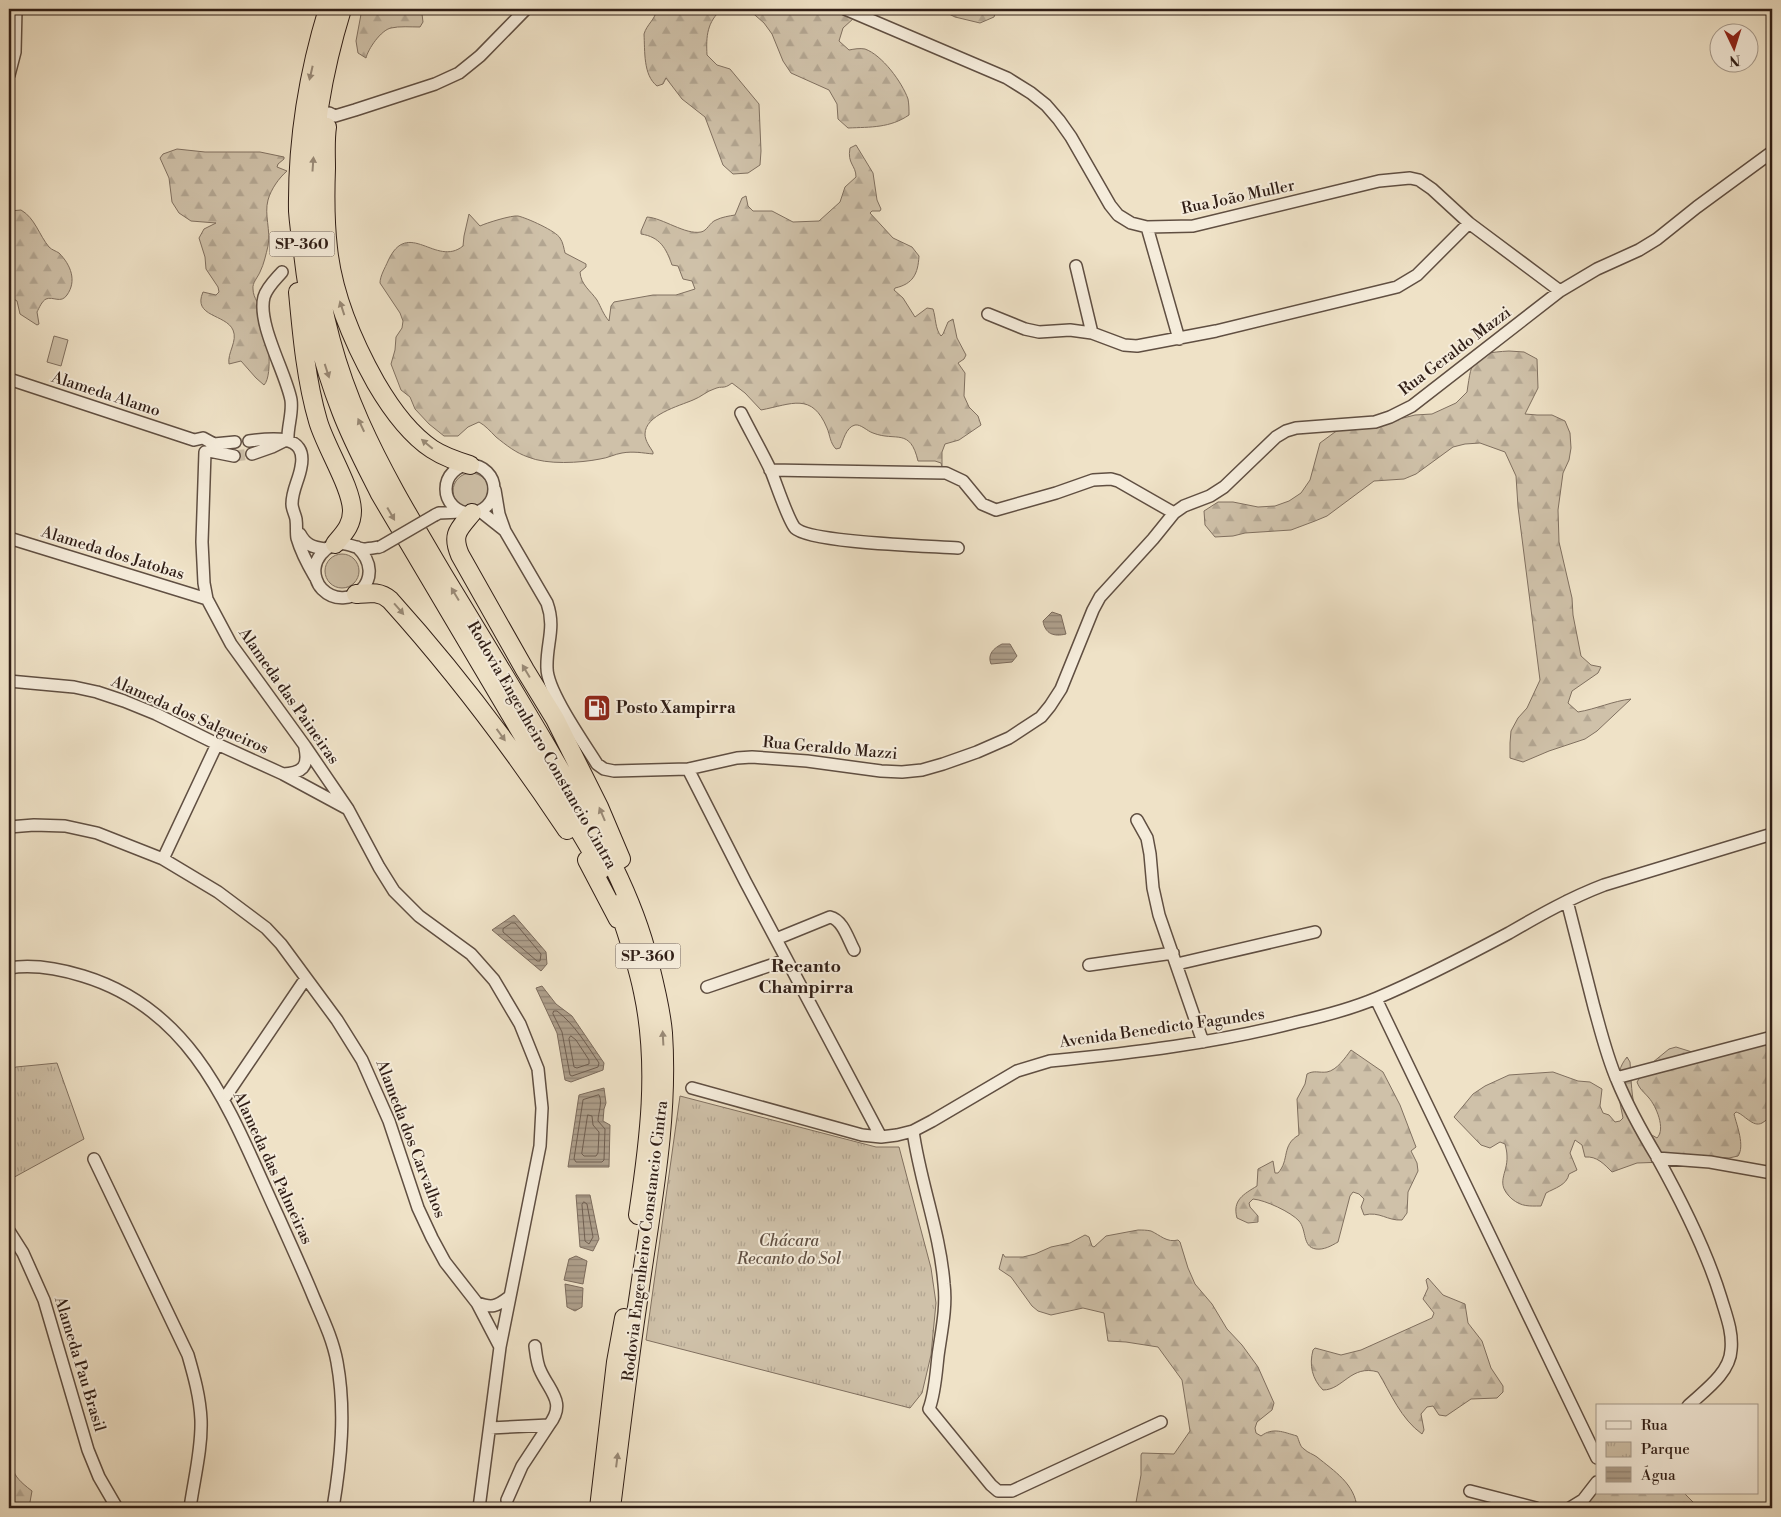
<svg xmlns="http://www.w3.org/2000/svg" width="1781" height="1517" font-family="'Libre Bodoni',serif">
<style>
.green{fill:#cfc1a9;stroke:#807060}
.forest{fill:url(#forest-firs);stroke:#807060}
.park{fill:url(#park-tufts);stroke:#807060}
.water{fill:url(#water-rules);stroke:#7c6b5c}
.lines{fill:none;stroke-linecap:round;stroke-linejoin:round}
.shore{stroke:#6f5e50;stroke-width:1}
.minor-tunnel{stroke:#c9bba4;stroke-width:11;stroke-dasharray:11 5.5;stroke-linecap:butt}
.minor-casing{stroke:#604f42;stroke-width:14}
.highway-casing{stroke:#301e16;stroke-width:20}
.minor{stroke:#f5ecdb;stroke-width:11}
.highway{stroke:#efe2c7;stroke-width:18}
.minor-bridge-casing{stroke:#604f42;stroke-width:14;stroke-linecap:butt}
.minor-bridge{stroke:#f5ecdb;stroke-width:11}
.oneway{fill:#998a77}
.labels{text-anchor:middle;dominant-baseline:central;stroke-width:4;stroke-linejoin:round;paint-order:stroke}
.shield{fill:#f5ecdb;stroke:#6b5c51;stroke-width:1}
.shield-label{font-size:15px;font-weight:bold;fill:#301e16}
.street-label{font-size:16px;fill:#301e16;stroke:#f5ecdb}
.poi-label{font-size:16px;font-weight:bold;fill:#301e16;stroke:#f5ecdb;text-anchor:start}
.park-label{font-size:16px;font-style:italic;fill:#604f42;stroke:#f5ecdb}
.neighbourhood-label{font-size:18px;font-weight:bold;fill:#301e16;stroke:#f5ecdb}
</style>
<defs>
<pattern id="forest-firs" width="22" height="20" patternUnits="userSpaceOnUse" patternTransform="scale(1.25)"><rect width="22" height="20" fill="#cfc1a9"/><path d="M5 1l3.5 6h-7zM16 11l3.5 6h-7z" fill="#b2a591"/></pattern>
<pattern id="park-tufts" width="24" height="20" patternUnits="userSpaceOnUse" patternTransform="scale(1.25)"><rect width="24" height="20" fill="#cfc1a9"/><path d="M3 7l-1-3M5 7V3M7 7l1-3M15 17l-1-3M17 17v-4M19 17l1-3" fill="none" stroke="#b2a591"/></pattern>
<pattern id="water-rules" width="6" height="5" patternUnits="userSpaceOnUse" patternTransform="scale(1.25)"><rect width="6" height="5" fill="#ae9f8b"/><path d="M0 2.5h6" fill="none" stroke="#8e8171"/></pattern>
</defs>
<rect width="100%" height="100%" fill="#efe2c7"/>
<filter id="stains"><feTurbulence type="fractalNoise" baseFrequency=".004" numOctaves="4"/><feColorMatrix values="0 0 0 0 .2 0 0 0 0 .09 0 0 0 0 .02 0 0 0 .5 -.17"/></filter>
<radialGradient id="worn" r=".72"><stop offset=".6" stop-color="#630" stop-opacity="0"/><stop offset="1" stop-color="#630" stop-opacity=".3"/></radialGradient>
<!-- green -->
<path class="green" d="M54 336 68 340 61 366 47 362Z
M453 491a18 18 0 1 1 36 0a18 18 0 1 1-36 0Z
M325 571a17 17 0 1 1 34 0a17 17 0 1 1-34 0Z"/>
<!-- forest -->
<path class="forest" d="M362 9H412V12L419 11 422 14 423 22 420 27C411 27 399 26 391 28 381 30 368 49 366 58L358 53 356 41Z
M657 9H722C707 22 706 36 707 55L717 65 730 69 759 104 761 151 760 165 748 173 733 174 723 165 705 117 682 99 666 78 663 84 657 86C643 75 645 51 644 34 647 24 655 20 657 9Z
M748 9H856L854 18 843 28 839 41 849 50C854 49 860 48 865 49 882 55 902 82 908 99 909 104 909 110 909 115 890 128 871 127 848 128L838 119 837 104 829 90 791 73 783 61 772 34 764 23Z
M939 9H997L994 17 980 23 955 17Z
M1165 9H1231C1217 19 1184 13 1167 11Z
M856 145 873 173 877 200 881 209 880 211H872L870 213 893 238 912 247 919 256C918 274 913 284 895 288L894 290 903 298 915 317 927 308 933 309C936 318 935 329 941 336L943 334 948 322 953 319 957 338 966 355 964 359 958 363 965 373 964 396 969 407 978 416 981 425 959 440 945 444 942 452V467L941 463 935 461H918C910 427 896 442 873 433 867 431 861 424 855 425 846 427 843 441 840 448L836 449C830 443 830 435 827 428 812 392 792 404 761 410L745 393 732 383C723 390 723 385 714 389 707 391 701 397 693 400 679 406 645 415 645 434 645 441 650 447 653 452V454C643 453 633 451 622 453 615 454 608 458 600 459 580 463 547 465 528 457 516 453 506 445 496 437 490 431 486 426 479 422L468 427 458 436H444L429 424 415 409 410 397 401 390 391 364 395 350 396 337 402 328 403 321 400 313 380 283C380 276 385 268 388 261 408 217 436 268 463 246L464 236 469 214 480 226C486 223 512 215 518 216 527 218 556 231 560 238 563 242 564 249 565 253L586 264V267L580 272C581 285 590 290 597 300 601 307 603 314 609 321L611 306 614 302 653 295H676L695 289 692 281 683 279 678 266 672 265C666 248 660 237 641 234V231L647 217C663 218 685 235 701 232 707 231 710 222 716 220 722 217 729 216 735 215L742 198 746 196 748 206 753 211H772L793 222 819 221 840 202 845 187 856 177C856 165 847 164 850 148Z
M177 149 205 152H260L284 157V159L278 164 277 167 287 171C279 178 271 189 268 200 264 215 271 230 268 246 266 254 264 264 260 272 258 277 252 283 253 289 253 298 260 305 263 314 267 327 274 375 264 385L256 378 241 361 229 364C227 353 238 341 233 330 226 314 192 317 203 292L216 295 219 292 218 287 206 269 205 257 199 238 204 229 216 223 191 221 179 213 172 202 169 178 160 158 163 154Z
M21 210C35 218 39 235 49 247 52 250 56 251 59 253 71 265 77 281 67 295 61 304 53 296 46 299 42 301 39 308 37 312L39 324 37 325 20 314 17 301 9 296V211Z
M1509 351 1524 352 1537 359 1538 388 1525 414 1537 415H1552L1565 421 1570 433 1571 448 1569 460 1563 473 1558 510 1559 542 1572 598 1573 615 1581 656 1591 665 1601 667 1598 673 1572 691 1568 703 1578 712C1596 709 1613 701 1631 699L1597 731 1585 739 1549 751 1523 762 1510 758V743L1511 731 1518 718 1527 708 1540 680 1518 507 1516 476 1505 452 1480 443 1465 444 1453 447 1416 474 1404 479 1374 481 1327 516 1315 521 1291 530 1245 533 1233 536 1215 537 1205 525 1204 511 1218 502H1233L1258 507 1275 506 1289 501 1301 493 1310 480 1320 443 1335 432 1358 421 1403 418 1415 415 1432 414 1456 403 1467 392C1472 358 1472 353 1509 351Z
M1772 1040V1114C1769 1117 1766 1121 1762 1123 1753 1128 1744 1114 1736 1112L1734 1114C1737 1126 1745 1146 1738 1156L1729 1158 1691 1156 1666 1162 1637 1163 1612 1172C1604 1164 1597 1156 1585 1157L1582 1145 1575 1140 1570 1153 1577 1170 1569 1174C1567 1185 1555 1188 1546 1193L1541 1206C1529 1206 1522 1207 1512 1199 1494 1183 1508 1174 1507 1156 1507 1152 1506 1148 1505 1144L1500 1142 1490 1148 1481 1145 1454 1117 1473 1094 1485 1086 1509 1075 1553 1072 1578 1081 1590 1082 1602 1089 1600 1106 1603 1113 1609 1115 1615 1122 1620 1121 1623 1118C1619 1097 1612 1075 1627 1057L1630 1062C1632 1088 1630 1125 1657 1138 1666 1129 1656 1106 1649 1098 1644 1092 1640 1090 1637 1082L1647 1067 1669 1049 1676 1047 1692 1052Z
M1351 1050 1383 1072 1400 1105 1416 1147 1411 1151 1417 1163 1418 1171 1408 1192 1407 1213 1402 1220C1387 1221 1380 1211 1364 1215L1361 1207 1364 1199 1359 1194 1353 1192 1350 1196 1338 1242C1331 1246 1324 1250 1316 1249 1302 1247 1307 1230 1299 1221 1291 1212 1265 1200 1253 1199L1249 1203 1250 1207 1258 1216V1222L1248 1223 1237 1218C1232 1200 1244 1194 1257 1186L1258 1169 1273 1161 1275 1173H1278C1290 1160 1281 1145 1299 1135L1297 1099 1305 1084 1307 1074C1314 1070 1319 1073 1327 1072 1337 1070 1345 1058 1351 1050Z
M1138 1230C1142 1230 1147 1230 1151 1231 1160 1235 1167 1243 1178 1240L1180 1242 1188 1268 1195 1284 1212 1304 1227 1329 1242 1345 1258 1367 1274 1403 1272 1410 1257 1422 1255 1428 1256 1433 1261 1436C1273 1427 1283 1432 1297 1436 1299 1440 1300 1447 1304 1449 1308 1453 1313 1454 1317 1457 1334 1471 1355 1484 1357 1508H1135L1141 1475V1455L1142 1453 1174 1454 1190 1431 1182 1380 1158 1347 1126 1342 1108 1341 1104 1313 1083 1308 1051 1315 1038 1311 1032 1306 1011 1277 999 1269 1003 1254 1005 1257H1023L1035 1254 1051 1247 1070 1243 1085 1235 1089 1237 1092 1246 1094 1247 1106 1236Z
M1428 1278 1443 1295 1465 1304 1468 1323 1482 1341 1491 1368 1503 1386V1392L1497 1398 1471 1399 1446 1416 1439 1415 1433 1406 1427 1407 1421 1414 1424 1430 1422 1434C1401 1419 1391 1394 1378 1372 1351 1364 1343 1390 1323 1390 1312 1379 1309 1365 1313 1350L1315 1348 1341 1355 1361 1350 1432 1318 1434 1313 1423 1299 1428 1288 1426 1280Z
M9 1444C15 1470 7 1472 32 1491L30 1502 33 1508H9Z
M1597 1493H1684L1695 1504 1704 1508H1566L1583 1504Z"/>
<!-- park -->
<path class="park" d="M57 1063 84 1139 9 1180V1071L16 1067Z
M680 1096 876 1147H899L931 1268 936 1303 931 1355 922 1393 910 1408 646 1340Z"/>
<!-- water -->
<path class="water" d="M1052 612 1061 615 1066 634C1054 637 1045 634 1043 621Z
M1002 644H1010L1017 656 1012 662 991 664C987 654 994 648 1002 644Z
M514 915 546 952 547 964 541 971 492 930Z
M542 986 556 1004 572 1016 604 1063 603 1070 571 1082 565 1080 557 1033 536 988Z
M604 1088 606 1103 604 1109 603 1121 610 1125 609 1167H568L579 1095Z
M576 1195H590L599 1239 593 1251 580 1247Z
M576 1256 587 1261 583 1284 564 1280 569 1259Z
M565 1284 583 1288 582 1307 575 1311 567 1307Z"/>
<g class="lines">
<!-- shore -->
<path class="shore" d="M512 923H515L541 954 540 961H537L503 932V929Z
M554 1011H557C575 1025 586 1044 599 1063L598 1067 572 1076 570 1075 562 1032 553 1014Z
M571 1036 576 1040 589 1060V1064L577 1068 574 1067 569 1039Z
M599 1095C603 1102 598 1113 598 1121L605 1129 604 1160 602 1162H576L574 1159 583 1100Z
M588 1115 592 1116 593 1125 599 1132 598 1153 596 1156H584L582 1154Z
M584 1202 587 1204 593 1237 589 1244 585 1241 582 1205Z"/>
<!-- minor-tunnel -->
<path class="minor-tunnel" d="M234 456 252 454"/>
<!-- minor casing -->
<g class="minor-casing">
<path id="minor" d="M845 9 1007 78 1031 93 1046 105 1059 120 1071 137 1110 205 1118 215 1131 223 1147 227 1193 226 1379 181 1410 178 1419 180 1432 189 1469 223 1560 291
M9 75 15 52 16 9
M329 113 335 116 355 110 435 84 459 73 480 56 526 9
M1147 227 1179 339
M1076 266 1092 333
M282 272C276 279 267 287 264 297 257 324 286 373 291 400 293 414 287 427 288 441
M988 314 1025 329 1039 332 1070 330 1092 333 1124 345 1137 346 1216 331 1397 287 1417 275 1469 223
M9 379 194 440 203 438 214 444 235 442
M741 413C751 433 762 452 771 471 776 483 788 520 795 528 810 543 931 546 958 548
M249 441C271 438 308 433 301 467 299 480 292 490 292 504 292 509 295 514 296 519 297 526 296 533 297 538 301 552 308 565 315 577
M209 451 234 456
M205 452 202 542 204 583 207 599 231 644 305 746 348 809 379 867 394 891 419 916 471 954 494 980 520 1024 538 1069 542 1108 540 1146 500 1347 479 1508
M252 454 272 447 284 441
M446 489a24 24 0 1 1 48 0a24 24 0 1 1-48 0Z
M770 470 946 473 963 481 982 504 996 510 1056 493 1093 480 1111 479 1118 481 1174 513
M495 490 499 514 505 531 547 603C556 628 546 644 547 668 547 691 584 743 597 764L604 769 614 771 688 769 737 758 752 757 807 761 881 771 902 772 922 770 943 764 977 752 1009 738 1041 717 1050 706 1061 689 1093 610 1100 597 1153 539 1174 513 1184 506 1210 496 1224 487 1276 437 1286 431 1296 428 1375 422 1390 417 1412 406 1560 291 1597 269 1639 250 1657 239 1697 207 1772 152
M480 511 504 530
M435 515 439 513 461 512
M300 534C306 545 312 547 325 549
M9 538 207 599
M357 547C390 578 348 615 322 589 317 584 314 575 315 568 316 558 324 549 333 545 344 541 353 547 363 549 368 549 373 548 379 547
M9 681 74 687 97 692 124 701 156 714 217 744 283 774 346 808
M688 769 745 881 881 1137
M283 774C302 773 309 767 305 748
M1137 820 1147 838 1150 854 1153 888 1159 915 1203 1042
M9 827 34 825 65 826 97 833 163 859 218 892 266 928 281 944 337 1020 362 1060 389 1121 418 1208 432 1238 445 1262 477 1303 500 1347
M163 859 217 744
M1567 901C1576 936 1585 972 1594 1007 1601 1032 1607 1057 1617 1080 1628 1107 1642 1132 1657 1157 1682 1202 1706 1249 1721 1298 1726 1315 1733 1332 1731 1350 1730 1373 1704 1391 1688 1406
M776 939 830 917C843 920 848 939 854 950
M1177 964 1315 932
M1089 965 1173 953
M9 968C33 964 60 969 83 976 198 1011 232 1117 278 1216 290 1243 303 1271 314 1298 323 1319 333 1340 337 1362 346 1411 341 1460 333 1508
M707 987 786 960
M1376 999 1597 1458
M1616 1078 1772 1037
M692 1088 862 1135 881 1137 897 1135 913 1131 932 1121 1017 1071 1050 1061C1133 1053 1216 1043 1297 1022 1324 1016 1351 1009 1377 998 1422 979 1466 956 1509 933 1540 915 1570 898 1604 885L1772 834
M224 1099 306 978
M913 1131C920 1182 940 1232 944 1284 947 1308 941 1333 938 1356 936 1374 935 1393 929 1409L991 1485 998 1491H1012L1161 1422
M1657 1158 1710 1162 1772 1173
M94 1159 188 1355C194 1376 200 1397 201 1420 202 1449 194 1479 190 1508
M9 1231 23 1253 44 1300 88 1450 99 1477 117 1508
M477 1303C492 1308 496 1307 509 1297
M535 1346C536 1354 537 1365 541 1372 551 1393 566 1403 549 1425
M490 1428 549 1425 522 1466 507 1500
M1470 1491 1536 1508
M1570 1508 1583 1500 1597 1482"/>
</g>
<!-- highway casing -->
<g class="highway-casing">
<path id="highway" d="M328 9C308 74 297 142 298 211 299 225 301 239 303 253 309 307 321 360 341 411 352 440 366 466 380 494L602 869
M342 9C299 148 300 287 360 422 384 476 414 525 444 576 480 635 516 694 551 754 589 820 631 887 649 962 655 986 661 1009 663 1033 669 1121 651 1208 639 1294 628 1366 620 1437 611 1508
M327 127C325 140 326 155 326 168 325 195 325 222 328 248 333 296 353 342 376 383 390 407 408 433 432 449 444 457 457 461 470 465
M298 292C302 335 306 380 318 421 325 446 352 488 352 511 352 526 343 534 335 544
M472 513C459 529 451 534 460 555L525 670 555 719 599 807 621 859
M356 594C369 593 380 591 390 600 455 672 513 749 567 830
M587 860 618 919
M617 904C627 933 637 962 643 992 659 1066 649 1142 638 1215
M599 1508 616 1362 624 1318"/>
</g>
<!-- minor -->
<use href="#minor" class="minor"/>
<!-- highway -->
<use href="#highway" class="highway"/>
<!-- minor-bridge casing -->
<g class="minor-bridge-casing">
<path id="minor-bridge" d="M380 547 435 515"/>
</g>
<!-- minor-bridge -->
<use href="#minor-bridge" class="minor-bridge"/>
</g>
<!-- one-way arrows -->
<defs><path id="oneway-solid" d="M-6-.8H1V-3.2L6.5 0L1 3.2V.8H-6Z" transform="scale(1.25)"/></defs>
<g class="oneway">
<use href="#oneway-solid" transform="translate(311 73) rotate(103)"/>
<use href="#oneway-solid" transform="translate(313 164) rotate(-86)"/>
<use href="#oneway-solid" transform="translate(342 308) rotate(-108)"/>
<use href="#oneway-solid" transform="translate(327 371) rotate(72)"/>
<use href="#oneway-solid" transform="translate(361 425) rotate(-115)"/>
<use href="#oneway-solid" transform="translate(427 444) rotate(-140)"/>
<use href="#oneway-solid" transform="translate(391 514) rotate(60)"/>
<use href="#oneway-solid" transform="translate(455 594) rotate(-121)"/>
<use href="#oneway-solid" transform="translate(399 609) rotate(49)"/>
<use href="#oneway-solid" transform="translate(526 671) rotate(-121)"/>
<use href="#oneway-solid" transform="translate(501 735) rotate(54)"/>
<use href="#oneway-solid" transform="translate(602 814) rotate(-113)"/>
<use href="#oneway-solid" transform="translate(663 1038) rotate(-93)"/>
<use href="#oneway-solid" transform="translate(617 1460) rotate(-83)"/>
</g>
<!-- icons -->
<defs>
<g id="fuel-square" transform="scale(1.4375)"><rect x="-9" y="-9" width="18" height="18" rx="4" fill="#8f2418" stroke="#f5ecdb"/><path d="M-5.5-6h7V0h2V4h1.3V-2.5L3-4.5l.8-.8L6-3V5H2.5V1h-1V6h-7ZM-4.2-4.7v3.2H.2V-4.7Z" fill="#fff"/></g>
</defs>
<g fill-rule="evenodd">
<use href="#fuel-square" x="597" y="708"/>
</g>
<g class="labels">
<!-- shield labels -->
<g class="shield">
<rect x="269.5" y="231.5" width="65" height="25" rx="4"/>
<rect x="615.5" y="943.5" width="65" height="25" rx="4"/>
</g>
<g class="shield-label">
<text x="302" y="244">SP-360</text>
<text x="648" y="956">SP-360</text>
</g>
<!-- street labels -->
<g class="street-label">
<text transform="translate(1238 197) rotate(-12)">Rua João Muller</text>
<text transform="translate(1455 351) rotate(-37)">Rua Geraldo Mazzi</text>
<text transform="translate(106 394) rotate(18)">Alameda Alamo</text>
<text transform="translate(113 553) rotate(17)">Alameda dos Jatobas</text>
<text transform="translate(289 696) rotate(55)">Alameda das Paineiras</text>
<text transform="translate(190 715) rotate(24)">Alameda dos Salgueiros</text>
<text transform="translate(542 745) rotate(60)">Rodovia Engenheiro Constancio Cintra</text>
<text transform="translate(830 748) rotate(5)">Rua Geraldo Mazzi</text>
<text transform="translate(1162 1028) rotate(-8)">Avenida Benedicto Fagundes</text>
<text transform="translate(411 1139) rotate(69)">Alameda dos Carvalhos</text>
<text transform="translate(273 1168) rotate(65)">Alameda das Palmeiras</text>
<text transform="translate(645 1241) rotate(-83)">Rodovia Engenheiro Constancio Cintra</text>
<text transform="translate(80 1364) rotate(73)">Alameda Pau Brasil</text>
</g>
<!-- poi labels -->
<g class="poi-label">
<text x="616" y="708">Posto Xampirra</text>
</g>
<!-- park labels -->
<g class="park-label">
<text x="789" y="1241">Chácara<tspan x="789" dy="18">Recanto do Sol</tspan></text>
</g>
<!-- neighbourhood labels -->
<g class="neighbourhood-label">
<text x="806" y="966">Recanto<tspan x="806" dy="21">Champirra</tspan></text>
</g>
</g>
<!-- margin -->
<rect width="1781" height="1517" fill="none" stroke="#efe2c7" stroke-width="30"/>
<rect x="10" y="10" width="1761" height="1497" fill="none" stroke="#301e16" stroke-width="2.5"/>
<rect x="15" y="15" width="1751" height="1487" fill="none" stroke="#301e16"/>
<!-- legend -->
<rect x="1596" y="1404" width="162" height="90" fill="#f5ecdb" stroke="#a69a8c"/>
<rect x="1606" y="1421" width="25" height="8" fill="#f5ecdb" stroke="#a69a8c"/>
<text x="1641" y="1430" font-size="15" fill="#301e16">Rua</text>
<rect x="1606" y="1442" width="25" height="15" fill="url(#park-tufts)" stroke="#a69a8c"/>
<text x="1641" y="1454" font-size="15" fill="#301e16">Parque</text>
<rect x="1606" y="1467" width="25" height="15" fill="url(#water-rules)" stroke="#a69a8c"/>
<text x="1641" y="1480" font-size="15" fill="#301e16">Água</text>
<!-- north arrow -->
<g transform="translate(1734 48) rotate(176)"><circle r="24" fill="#f5ecdb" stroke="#a69a8c"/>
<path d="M0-4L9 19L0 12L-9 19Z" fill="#8f2418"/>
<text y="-8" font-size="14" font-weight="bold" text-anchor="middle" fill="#301e16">N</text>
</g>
<rect width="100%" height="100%" filter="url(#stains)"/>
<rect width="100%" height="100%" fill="url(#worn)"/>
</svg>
